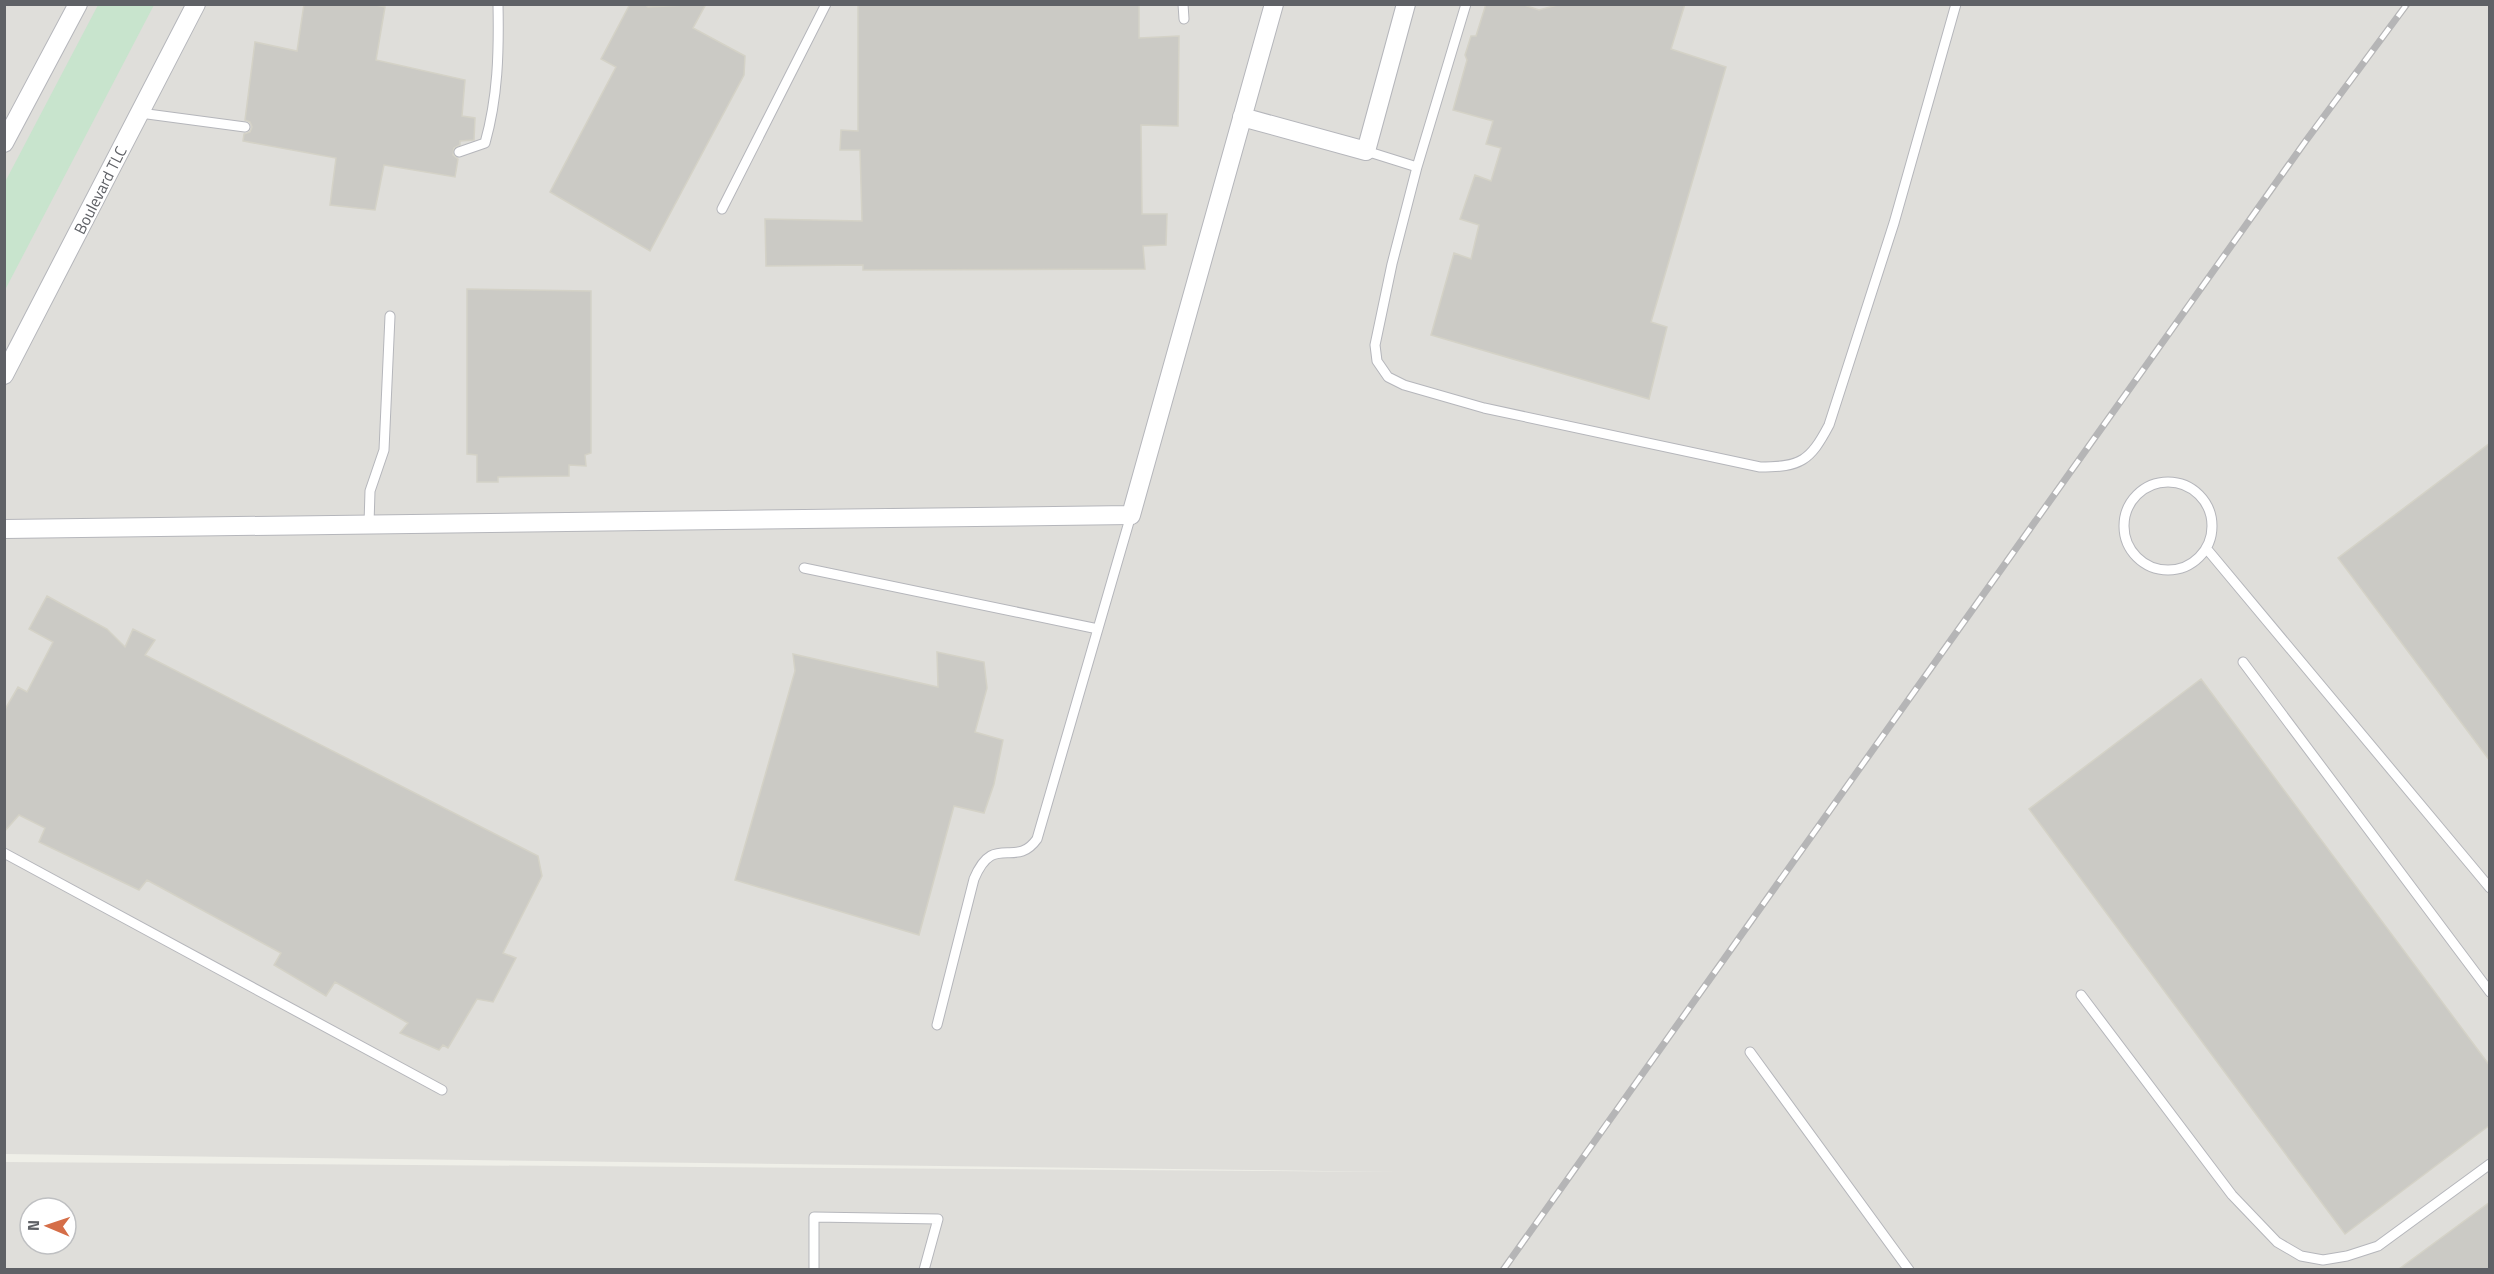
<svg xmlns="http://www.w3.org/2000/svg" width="2494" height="1274" font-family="'Titillium Web',sans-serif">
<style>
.industrial{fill:#dfdeda;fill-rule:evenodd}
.green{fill:#c8e4cd}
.building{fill:#cbcac5;stroke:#d4d2c7;stroke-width:1.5}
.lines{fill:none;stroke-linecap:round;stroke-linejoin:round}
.lane-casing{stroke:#b5b6bb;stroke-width:11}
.street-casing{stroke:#b5b6bb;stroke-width:20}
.lane{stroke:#fff;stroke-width:9}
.street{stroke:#fff;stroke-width:18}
.rail-casing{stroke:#b5b5b6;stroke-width:7}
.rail{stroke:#fff;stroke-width:4.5;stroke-dasharray:14;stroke-linecap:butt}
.labels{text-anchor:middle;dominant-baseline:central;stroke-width:4.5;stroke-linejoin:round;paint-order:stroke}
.street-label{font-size:16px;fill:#5f6166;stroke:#fff}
</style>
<rect width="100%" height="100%" fill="#efefe8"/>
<!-- industrial -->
<path class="industrial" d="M5 5H2489V1269L5 1270V1162L1398 1172 5 1154ZM30 1208H66V1244H30Z"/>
<!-- green -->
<path class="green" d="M98 5H154L5 290V182Z"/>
<!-- building -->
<path class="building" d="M304 4H372L385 7 376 60 465 80 462 116 475 118 474 140 460 141V145L454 148 453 155 458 159 455 177 384 165 375 210 330 205 336 158 243 141 244 134 250 132 252 127 250 122 245 120 255 42 297 51Z
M630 4H644L648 7 706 4 693 28 745 56 744 75 650 251 550 192 616 67 601 59Z
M858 4H1139V38L1179 36 1178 126 1141 125 1142 214H1167L1166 245 1143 246 1145 269 863 270V265L766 266 765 219 862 221 860 150H840L841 130 858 131Z
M1486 4H1521L1539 10 1561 4H1685L1671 49 1726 67 1651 322 1667 327 1649 399 1431 335 1454 253 1471 259 1479 225 1460 219 1475 175 1491 181 1501 148 1486 144 1493 121 1453 110 1467 60 1465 55 1471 36H1476Z
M467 289 591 291V453L585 455 586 466 569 465V476L498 477V482H477V455L467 454Z
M2490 443V761L2338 558Z
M47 596 107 629 125 647 133 629 155 640 145 655 538 856 542 876 503 953 516 958 493 1002 477 999 448 1048 443 1045 439 1050 400 1033 408 1023 335 982 326 996 274 965 281 953 147 880 139 890 39 842 45 828 19 815 4 832V711L18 687 27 692 53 642 29 629Z
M937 652 984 662 987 688 975 732 1003 740 994 784 984 813 954 806 919 935 735 880 795 671 793 654 938 687Z
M2201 679 2490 1066V1125L2345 1234 2029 809Z
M2490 1202V1269H2399Z"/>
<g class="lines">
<!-- lane casing -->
<g class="lane-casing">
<path id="lane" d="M1183 4 1184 19
M140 113 245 127
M1366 151 1417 167 1392 264 1375 345 1377 361 1388 377 1404 385 1484 408 1760 467C1801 467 1810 461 1829 425L1894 223 1956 4
M459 152 485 143C498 97 499 52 498 4
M1417 167 1466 4
M722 209 826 4
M2124 526a44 44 0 1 1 88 0a44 44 0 1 1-88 0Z
M369 524 370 491 384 450 390 316
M2206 548 2490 888
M804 568 1098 629
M2243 662 2490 992
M4 853 442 1090
M2081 995 2232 1195 2277 1242 2301 1256 2323 1260 2347 1256 2378 1246 2490 1164
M937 1025 974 879C994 831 1015 870 1037 839L1131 515
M1750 1052 1909 1270
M814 1270V1217L938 1219 924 1270"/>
</g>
<!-- street casing -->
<g class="street-casing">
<path id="street" d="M1242 117 1366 151 1406 4
M4 143 78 4
M4 375 196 4
M4 529 1131 515 1274 4"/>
</g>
<!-- lane -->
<use href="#lane" class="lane"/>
<!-- street -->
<use href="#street" class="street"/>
<!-- rail casing -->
<g class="rail-casing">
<path id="rail" d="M1503 1270 2305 142 2407 4"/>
</g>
<!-- rail -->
<use href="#rail" class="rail"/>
</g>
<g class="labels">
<!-- street labels -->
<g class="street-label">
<text transform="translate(100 190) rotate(-63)">Boulevard TLC</text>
</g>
</g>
<!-- border -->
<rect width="2494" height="1274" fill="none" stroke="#5f6166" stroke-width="12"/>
<!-- north arrow -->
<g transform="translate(48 1226) rotate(272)"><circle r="28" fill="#ffffff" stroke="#bfc0c2" stroke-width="1.5"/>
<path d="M0-4.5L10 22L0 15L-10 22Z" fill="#d56e48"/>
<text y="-9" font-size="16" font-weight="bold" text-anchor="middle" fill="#5f6166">N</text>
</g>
</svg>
